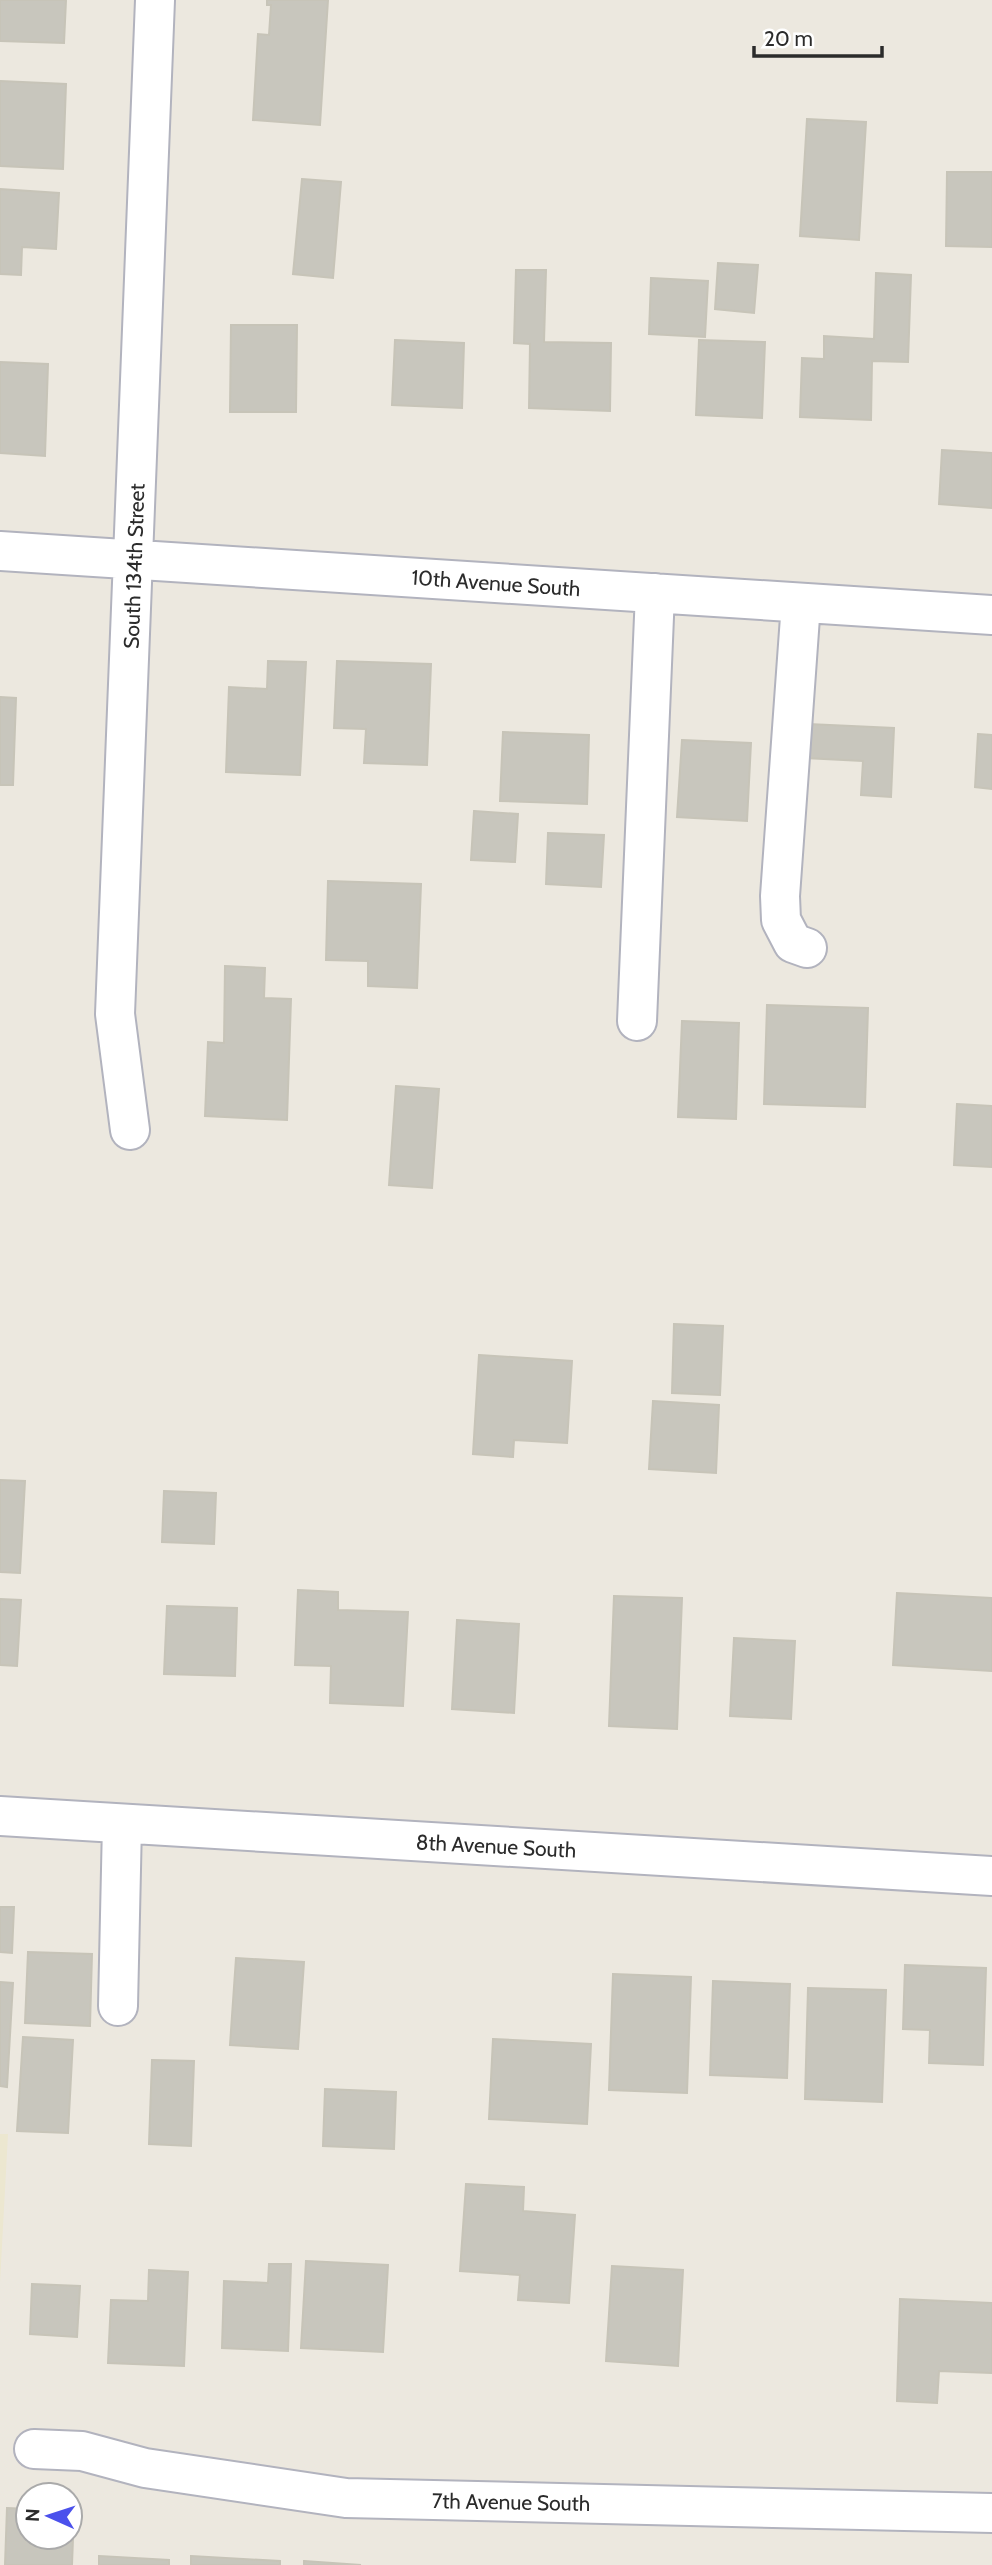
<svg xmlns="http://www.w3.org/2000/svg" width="992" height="2565" font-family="Cabin,sans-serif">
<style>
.education{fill:#ece7d0}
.building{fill:#c8c6bd;stroke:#c7c4b8;stroke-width:2}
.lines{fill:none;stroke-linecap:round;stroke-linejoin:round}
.minor-casing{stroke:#b2b3be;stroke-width:42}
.minor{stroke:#fff;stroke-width:38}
.labels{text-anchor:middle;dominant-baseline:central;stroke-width:5;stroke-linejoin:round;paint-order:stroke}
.street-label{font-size:21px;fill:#2b2b2b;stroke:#fff}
</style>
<rect width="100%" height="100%" fill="#ece8df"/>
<!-- education -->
<path class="education" d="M0 2134H8L0 2283Z"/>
<!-- building -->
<path class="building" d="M0 0H66L64 43 0 41Z
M267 0H328L320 125 253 120 258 34 269 35 271 5H267Z
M0 81 66 84 63 169 0 166Z
M807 119 866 122 859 240 800 236Z
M947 172H992V247L946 246Z
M302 179 341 182 333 278 293 274Z
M0 189 59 193 56 249 22 247 21 275 0 274Z
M718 263 758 265 754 313 715 309Z
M516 270H546L544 342 611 343 610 411 529 408 530 344 514 343Z
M876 273 911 275 908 362 872 361 871 420 800 417 802 358 824 359V336L874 339Z
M651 278 708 281 705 337 649 334Z
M231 325H297L296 412H230Z
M395 340 464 343 462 408 392 405Z
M699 340 765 342 762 418 696 415Z
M0 362 48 364 45 456 0 453Z
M942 450 992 453V508L939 504Z
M268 661 306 662 300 775 226 772 229 687 267 689Z
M337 661 431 664 427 765 364 763 366 729 334 728Z
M0 697 16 698 13 785H0Z
M808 724 894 728 891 797 861 795 863 761 805 758Z
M503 732 589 735 587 804 500 801Z
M978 734 992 735V789L975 787Z
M682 740 751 743 747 821 677 817Z
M474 811 518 814 515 862 471 860Z
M548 833 604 835 601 887 546 884Z
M328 881 421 884 417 988 368 986V961L326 960Z
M225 966 265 968 264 998 291 999 287 1120 205 1116 208 1042 224 1043Z
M767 1005 868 1008 865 1107 764 1104Z
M682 1021 739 1023 736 1119 678 1117Z
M396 1086 439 1089 432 1188 389 1185Z
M957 1104 992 1106V1167L954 1165Z
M674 1324 723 1326 720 1395 672 1393Z
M479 1355 572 1361 567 1443 514 1440 513 1457 473 1454Z
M653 1401 719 1405 716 1473 649 1469Z
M0 1480 25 1481 20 1573 0 1572Z
M164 1491 216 1493 214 1544 162 1542Z
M298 1590 338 1592V1610L408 1612 403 1706 330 1703 331 1666 295 1665Z
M897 1593 992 1598V1671L893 1665Z
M614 1596 682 1598 677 1729 609 1726Z
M0 1599 21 1600 17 1666 0 1665Z
M167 1606 237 1608 235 1676 164 1674Z
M457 1620 519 1624 514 1713 452 1709Z
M734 1638 795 1641 791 1719 730 1716Z
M0 1907H14L12 1953 0 1952Z
M28 1952 92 1954 90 2026 25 2023Z
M236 1958 304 1962 298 2049 230 2045Z
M905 1965 986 1968 983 2065 929 2063 930 2030 903 2029Z
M613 1974 691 1977 687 2093 609 2090Z
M713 1981 790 1984 787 2078 710 2075Z
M0 1982 13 1983 7 2087 0 2086Z
M808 1988 886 1990 882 2102 805 2099Z
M23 2037 73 2040 68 2133 17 2131Z
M493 2039 591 2044 587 2124 489 2119Z
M152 2060 194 2061 191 2146 149 2144Z
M325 2089 396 2092 394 2149 323 2146Z
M466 2184 524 2187 523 2211 575 2215 569 2303 518 2300 520 2275 460 2271Z
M306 2261 388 2265 383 2352 301 2348Z
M269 2264H291L288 2351 222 2348 224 2281 268 2283Z
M612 2266 683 2270 678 2366 606 2361Z
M149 2270 188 2272 184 2366 108 2363 111 2300 148 2301Z
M32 2284 80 2286 77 2337 30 2334Z
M900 2299 992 2303V2373L939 2371 937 2403 897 2401Z
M7 2508 28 2509V2537H70V2510L74 2511 72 2565H5Z
M99 2556 169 2560V2565H99Z
M191 2556 280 2561V2565H191Z
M304 2561 361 2565H304Z"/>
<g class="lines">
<!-- minor casing -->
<g class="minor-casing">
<path id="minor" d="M0 551 992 615
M801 603 780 896 781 920 793 943 807 948
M637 1021 655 593
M130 1130 115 1014 155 0
M0 1816 992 1876
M118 2006 122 1824
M34 2449 82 2451 145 2468 346 2498 992 2513"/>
</g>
<!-- minor -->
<use href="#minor" class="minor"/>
</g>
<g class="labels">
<!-- street labels -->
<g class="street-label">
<text transform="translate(134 566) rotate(-88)">South 134th Street</text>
<text transform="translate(496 583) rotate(4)">10th Avenue South</text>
<text transform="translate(496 1846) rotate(3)">8th Avenue South</text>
<text transform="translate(511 2502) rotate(1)">7th Avenue South</text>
</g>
</g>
<!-- north arrow -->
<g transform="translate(49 2516) rotate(273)"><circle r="33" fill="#ffffff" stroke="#aaaaaa" stroke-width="2"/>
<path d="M0-5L12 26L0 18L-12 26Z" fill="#4b51ec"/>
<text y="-10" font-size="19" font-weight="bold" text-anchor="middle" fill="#2b2b2b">N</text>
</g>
<!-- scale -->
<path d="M754 46v10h128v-10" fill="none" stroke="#2b2b2b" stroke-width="3.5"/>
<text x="764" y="46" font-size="21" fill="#2b2b2b" stroke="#ffffff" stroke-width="5" paint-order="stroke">20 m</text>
</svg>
